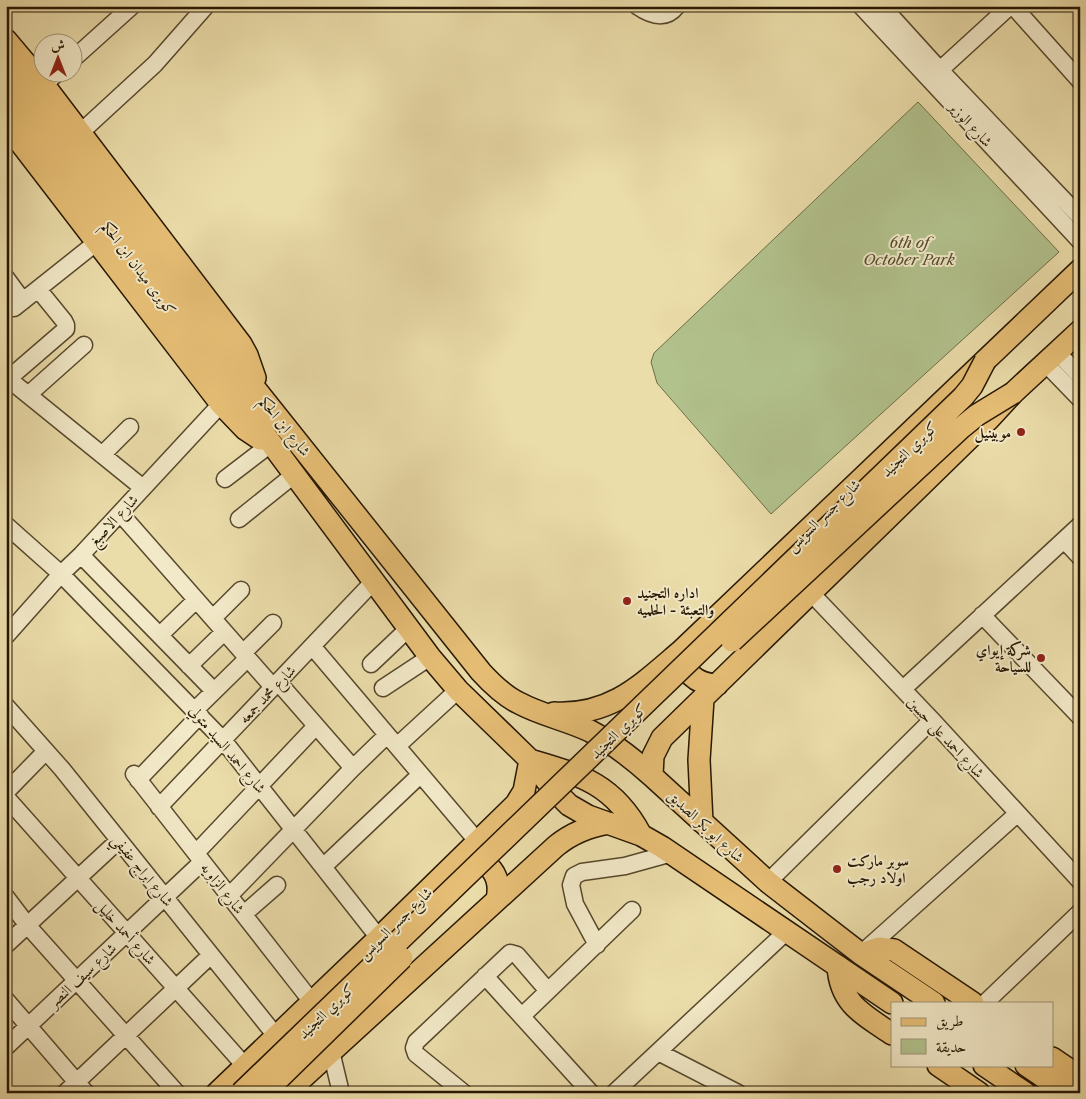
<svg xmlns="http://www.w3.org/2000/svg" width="1086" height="1099" font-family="'Libre Caslon Text',Amiri,serif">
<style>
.green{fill:#b2c28d;stroke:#6c6c48}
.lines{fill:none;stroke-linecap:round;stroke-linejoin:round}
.minor-casing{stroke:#57482d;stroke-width:19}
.major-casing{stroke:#261703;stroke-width:24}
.minor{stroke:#f2e9c8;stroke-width:16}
.major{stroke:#e6be75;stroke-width:21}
.major-bridge-casing{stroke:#261703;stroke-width:24;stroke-linecap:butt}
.major-bridge{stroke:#e6be75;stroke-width:21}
.poi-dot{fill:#8f2418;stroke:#f2e9c8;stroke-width:2}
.labels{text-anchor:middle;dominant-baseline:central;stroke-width:4;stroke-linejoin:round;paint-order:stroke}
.street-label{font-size:15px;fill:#261703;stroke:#f2e9c8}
.park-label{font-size:15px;font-style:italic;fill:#504a2c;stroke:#f2e9c8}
.poi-label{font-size:15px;font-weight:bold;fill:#261703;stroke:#f2e9c8;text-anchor:end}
</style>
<rect width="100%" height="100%" fill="#ebddaa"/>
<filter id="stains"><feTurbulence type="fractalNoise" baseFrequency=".004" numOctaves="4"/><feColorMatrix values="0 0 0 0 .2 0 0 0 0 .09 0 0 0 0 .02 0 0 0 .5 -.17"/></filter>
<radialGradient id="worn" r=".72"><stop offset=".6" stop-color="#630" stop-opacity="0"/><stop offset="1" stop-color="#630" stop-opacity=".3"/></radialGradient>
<!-- green -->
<path class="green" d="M918 102 1059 252 771 514 657 383 651 362 654 353Z"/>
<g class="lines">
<!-- minor casing -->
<g class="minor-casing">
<path id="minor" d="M637 6C650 15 665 21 677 6
M861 6 1080 241
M882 6 940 70 1080 217
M1013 6 1080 81
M72 60 132 6
M940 70 1010 6
M44 85 58 72
M80 133 155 64 206 6
M6 278 23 301
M14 308 97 242
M1057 352 1080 376
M1045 363 1080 399
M6 377 143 488
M8 379 66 329V325L64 321 38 289
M28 395 84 345
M102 455 130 427
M225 479 272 443
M120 513 273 687
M239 519 295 474
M6 525 61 574 223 740 379 938
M1064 540 1080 557
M81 555 214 691
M811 593 932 720 1080 881
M982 615 1080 717
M213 618 241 590
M160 635 196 600
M6 636 61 574 81 555 221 404
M312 646 478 842
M243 653 273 623
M371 664 409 628
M189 666 224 632
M278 682 353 768
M383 688 430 657
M903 689 1080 525
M6 706 62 769 276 1036
M195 710 248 658
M397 746 458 690
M134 774 312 1002
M138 780 200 715
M6 792 46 751
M6 797 245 1066
M159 807 374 581
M196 853 316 726
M323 867 420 775
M768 882 932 720
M229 896 353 768 387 735
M6 897 28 926 177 1093
M244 914 277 885
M6 945 119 840
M597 945 575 904 571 885 574 876 582 872 625 866 672 853
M863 952 1017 814
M485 976 591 1093
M6 1000 86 1093
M985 1003 1080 912
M522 1016 632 910
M6 1047 202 862
M331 1051 341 1093
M658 1052 738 1093
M65 1093 211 955
M464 1093 416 1054 414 1048 416 1042 510 953 517 955 548 991
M614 1093 787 931"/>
</g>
<!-- major casing -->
<g class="major-casing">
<path id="major" d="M6 40 44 85 241 344 247 355 255 378
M6 65 31 94 257 391 481 672C492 684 504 696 519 703 541 715 567 720 590 731 613 743 633 759 652 776L768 882 861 954 934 1003
M6 93 210 361 430 657 458 690 530 760 554 790 569 805 588 816 641 835 662 847 892 1003
M6 124 221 404 245 429 260 439
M681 651C683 672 695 684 717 685
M554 713C611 716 641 685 681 651L1080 270
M530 760C581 775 614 784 641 835
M652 776 653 756 662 738 988 420 1013 393 1080 331
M702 822 699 760 703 699
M464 861C489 856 502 877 497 899
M861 954 879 948 894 950 973 1003
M838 966C840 1004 864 1015 892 1034
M1052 1058 1080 1077
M938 1065 979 1093
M984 1065 1025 1093
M1026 1065 1067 1093
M217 1093 379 938 516 804 524 791 530 760
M286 1093 556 846C572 833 588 827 609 823"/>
</g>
<!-- minor -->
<use href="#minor" class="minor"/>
<!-- major -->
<use href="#major" class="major"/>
<!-- major-bridge casing -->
<g class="major-bridge-casing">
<path id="major-bridge" d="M732 641 961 428 977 415 1013 393
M241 1093 963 397 972 386 985 361
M264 1093 402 958"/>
</g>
<!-- major-bridge -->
<use href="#major-bridge" class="major-bridge"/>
</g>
<!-- markers -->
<g class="poi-dot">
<circle cx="1021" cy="432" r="5"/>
<circle cx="627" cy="601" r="5"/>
<circle cx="1041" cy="658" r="5"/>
<circle cx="837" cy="869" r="5"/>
</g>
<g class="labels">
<!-- street labels -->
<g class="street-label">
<text transform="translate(971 124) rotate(47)">شارع الوزير</text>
<text transform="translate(139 268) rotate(53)">كوبرى ميدان ابن الحكم</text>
<text transform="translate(285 426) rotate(51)">شارع ابن الحكم</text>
<text transform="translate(909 449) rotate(-44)">كوبري التجنيد</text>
<text transform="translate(823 515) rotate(-44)">شارع جسر السويس</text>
<text transform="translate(113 520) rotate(-47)">شارع الاصبغ</text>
<text transform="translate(267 694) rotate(-46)">شارع محمد جمعه</text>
<text transform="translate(618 731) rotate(-44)">كوبري التجنيد</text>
<text transform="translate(946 737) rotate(47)">شارع احمد على حسين</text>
<text transform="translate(228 749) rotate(50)">شارع احمد السيد متولي</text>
<text transform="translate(706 826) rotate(43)">شارع ابو بكر الصديق</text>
<text transform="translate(143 870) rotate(51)">شارع ابراج عفيفي</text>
<text transform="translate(223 888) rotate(52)">شارع الزاويه</text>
<text transform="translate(395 923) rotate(-44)">شارع جسر السويس</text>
<text transform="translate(126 932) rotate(48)">شارع أحمد خليل</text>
<text transform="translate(82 975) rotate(-43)">شارع سيف النصر</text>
<text transform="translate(326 1011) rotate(-44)">كوبري التجنيد</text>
</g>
<!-- park labels -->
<g class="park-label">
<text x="909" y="242">6th of<tspan x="909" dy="17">October Park</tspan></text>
</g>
<!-- poi labels -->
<g class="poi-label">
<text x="1011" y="432">موبينيل</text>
<text x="637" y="592" text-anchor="start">اداره التجنيد<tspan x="637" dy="17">والتعبئة - الحلميه</tspan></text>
<text x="1031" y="649">شركة إيواي<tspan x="1031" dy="17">للسياحة</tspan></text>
<text x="847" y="860" text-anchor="start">سوبر ماركت<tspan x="847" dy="17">اولاد رجب</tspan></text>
</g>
</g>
<!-- margin -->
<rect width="1086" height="1099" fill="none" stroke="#ebddaa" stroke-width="25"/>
<rect x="8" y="8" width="1071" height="1084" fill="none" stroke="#261703" stroke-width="2.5"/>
<rect x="12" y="12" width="1061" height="1074" fill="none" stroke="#261703"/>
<!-- legend -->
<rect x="891" y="1002" width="162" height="65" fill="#f2e9c8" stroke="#a09579"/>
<rect x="901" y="1018" width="25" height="8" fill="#e6be75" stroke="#a09579"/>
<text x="936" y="1026" font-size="15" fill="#261703">طريق</text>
<rect x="901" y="1039" width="25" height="15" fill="#b2c28d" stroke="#a09579"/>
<text x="936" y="1052" font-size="15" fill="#261703">حديقة</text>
<!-- north arrow -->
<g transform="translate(58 58)"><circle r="24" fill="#f2e9c8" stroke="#a09579"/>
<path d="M0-4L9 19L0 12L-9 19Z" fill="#8f2418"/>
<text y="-8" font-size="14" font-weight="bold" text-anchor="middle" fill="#261703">ش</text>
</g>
<rect width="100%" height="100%" filter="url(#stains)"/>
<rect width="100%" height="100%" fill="url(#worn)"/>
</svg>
